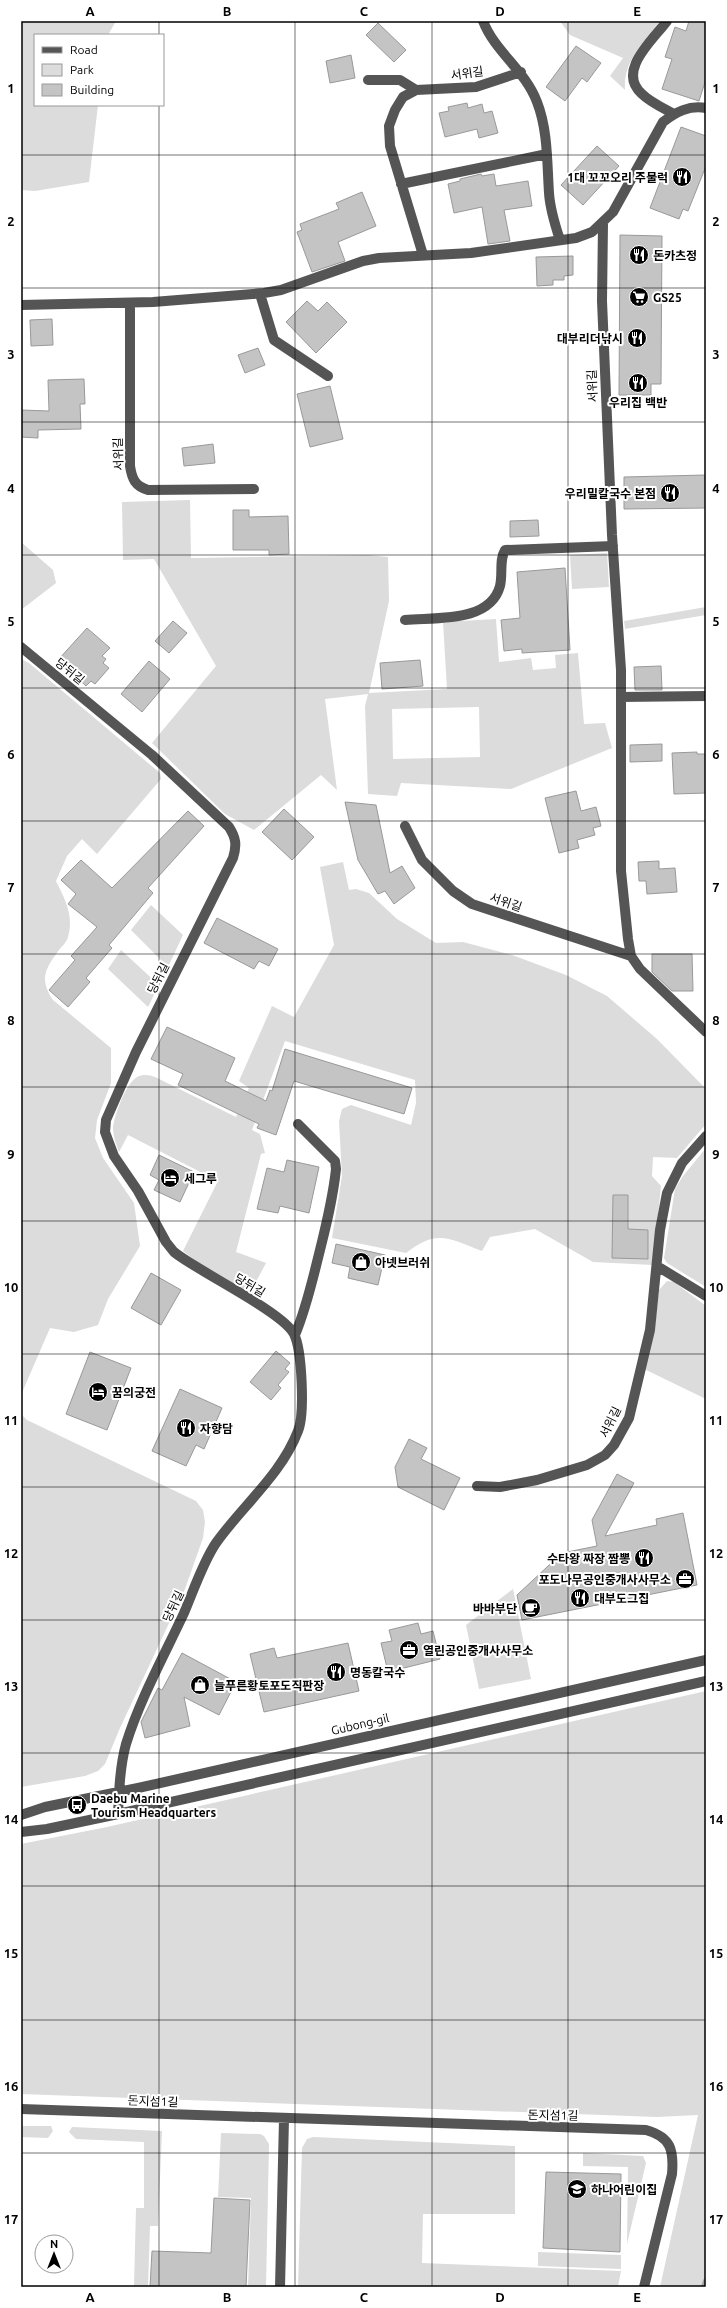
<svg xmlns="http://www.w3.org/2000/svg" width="727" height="2308" font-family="Ubuntu,'Noto Sans KR',sans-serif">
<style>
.green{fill:#dcdcdc;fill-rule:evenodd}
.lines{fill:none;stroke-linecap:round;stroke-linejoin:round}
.stream{stroke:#a3a3a3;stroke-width:6}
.building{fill:#c4c4c4;stroke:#999}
.minor{stroke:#555;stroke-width:10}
.grid{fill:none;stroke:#000;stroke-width:1;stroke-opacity:0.55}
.labels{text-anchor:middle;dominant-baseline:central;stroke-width:4;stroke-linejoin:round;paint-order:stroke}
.street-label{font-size:12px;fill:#000;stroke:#fff}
.poi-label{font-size:12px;font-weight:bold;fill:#000;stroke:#fff;text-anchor:start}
.neatline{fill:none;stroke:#000;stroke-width:1.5}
.grid-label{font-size:13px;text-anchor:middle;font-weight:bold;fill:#000}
</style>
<rect width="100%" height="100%" fill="#fff"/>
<!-- green -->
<path class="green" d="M21 21H116L108 35H35V105H98L89 182 35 191 21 190Z
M560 21H660C643 43 623 61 625 90L610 76 623 58 570 35Z
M190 500 191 558 368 555 388 557 389 601 369 693 447 689 443 622 496 619 499 662 531 658 533 670 556 668 555 655 578 653 584 724 605 723 612 748 511 789 401 783 397 796 368 794 365 706 368 694 325 699 337 790 321 775 254 830 225 814 152 743 216 666 154 559 123 560 122 502ZM479 707 480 757 393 759 392 709Z
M21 542 53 570 56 583 21 610Z
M607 553 609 587 572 589 570 555Z
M706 607V615L625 629 624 621Z
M21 659 29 663 160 773 161 779 97 854 82 839 67 856 56 881C65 899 74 916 68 937 67 942 62 946 59 950 45 969 39 979 53 1000L111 1048V1083L97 1120 95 1138 103 1158 134 1203 140 1246 108 1299 98 1325 74 1332 50 1328 21 1395Z
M343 862 349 890 356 889 369 893 397 919 436 943 463 942 512 955 566 975 607 996 657 1039 706 1089V1124L677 1158 653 1157 652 1176 661 1186 653 1265 593 1262 535 1229 490 1237 482 1251C448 1238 437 1229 406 1253L332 1238 342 1176 339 1121 342 1109 351 1105 411 1125 416 1103 415 1080 285 1041 252 1130 260 1134 265 1153 261 1154 236 1252 266 1263 250 1293 203 1266 183 1251 218 1181 128 1135 119 1152C116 1144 113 1136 113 1128 114 1116 126 1083 137 1077 143 1074 149 1075 155 1077L236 1117 249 1088 239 1081 272 1006 294 1017 334 945 320 867Z
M151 905 183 935 168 967 131 930Z
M121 950 159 985 148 1007 108 969Z
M706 1148V1287L667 1263 664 1258 675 1189 683 1176Z
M667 1281 674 1282 706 1306V1399L644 1369 655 1326 659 1290Z
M21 1414 27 1420 196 1501 203 1510 205 1522 203 1538 185 1589 120 1728 105 1764 98 1771 85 1776 21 1787Z
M513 1589 531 1679 479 1689 466 1625Z
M706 1691V2287H660L698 2115 657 2117 21 2094V1844L107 1827Z
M21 2126H51L53 2131 48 2138 21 2137Z
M72 2127 162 2131 158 2226H150L148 2287H134L136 2208H144V2142L76 2139 69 2132Z
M221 2133 260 2134 264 2136 269 2144 266 2287H248L251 2198 218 2197Z
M313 2137 515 2146V2214H423L422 2263 621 2271 618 2287H298L302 2148 307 2139Z
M583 2153 643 2156 646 2163 627 2244 628 2167 583 2166Z
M538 2252 621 2255V2269L538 2266Z"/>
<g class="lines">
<!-- stream -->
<path class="stream" d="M704 2287 706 2281"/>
</g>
<!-- building -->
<path class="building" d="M689 21H706V79L699 101 662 89 672 59 665 57 675 27 686 31Z
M378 23 406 50 394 62 366 35Z
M576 46 601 63 587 82 582 78 565 101 546 87Z
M351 55 355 78 330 83 326 61Z
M467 103 468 108 482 104 484 113 492 111 498 133 479 138 477 129 445 137 439 113 449 111 448 107Z
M681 127 706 136V166L688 211 683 209 679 219 650 208Z
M597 146 619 166 583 205 561 185Z
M481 174 482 176 494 174 496 186 528 181 532 206 504 210 510 241 488 244 482 207 454 213 448 184 460 181V179Z
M362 192 376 226 338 242 345 261 312 272 297 232 302 230 300 224 339 209 336 203Z
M620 235 662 236 661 384H651V395H619Z
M573 256V275L564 276V280H553V285L537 286 536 257Z
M307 301 318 311 327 302 347 322 316 353 286 322Z
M52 319 53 345 31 346 30 320Z
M258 348 265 365 245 373 238 355Z
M84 379 85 404H80L81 429 38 430V438L21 437V410L49 411 48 380Z
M330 386 343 439 310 447 297 394Z
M213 444 215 463 184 466 182 448Z
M706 475V508L624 509V477Z
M233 510H249V517L288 516 289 554 269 555V550H233Z
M538 520 539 536 510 537V521Z
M565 568 570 650 522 653V649L504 651 501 620 520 618 517 572Z
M173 621 187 633 169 653 155 641Z
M87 628 110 648 102 656 106 659 103 663 109 668 95 684 91 681 86 686 58 660Z
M420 660 423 686 382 689 380 663Z
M149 661 170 679 142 712 121 694Z
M661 666 662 690H635L634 667Z
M662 744V761L630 762V745Z
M697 752V754H706V793L674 794 672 753Z
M576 791 581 811 596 807 601 826 593 828 595 835 577 840 579 848 559 853 545 798Z
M345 802 376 805 390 873 402 866 415 888 394 904 385 891 378 894 358 860Z
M284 809 314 837 292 860 262 832Z
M188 811 204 826 148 888 153 893 109 945 112 948 86 978 90 982 68 1007 49 990 75 960 71 956 97 927 68 904 76 894 61 880 81 860 112 888Z
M659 861V869L675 868 677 892 647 894 646 881H639L638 862Z
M217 918 278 949 269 966 259 961 254 969 204 943Z
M652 954H692L693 991H672L652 972Z
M167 1027 235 1058 225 1081 266 1101 270 1090 272 1091 285 1049 412 1088 404 1114 294 1081 276 1135 257 1128 259 1124 178 1085 183 1074 151 1059Z
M159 1155 194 1172 180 1202 154 1190 159 1180 150 1175Z
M287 1160 319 1167 309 1213 280 1206 278 1213 257 1209 267 1168 284 1172Z
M613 1195H628V1229L648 1230V1259L612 1258Z
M336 1244 385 1255 378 1285 348 1278 350 1267 332 1263Z
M151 1273 181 1290 161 1325 131 1308Z
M276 1351 290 1363 285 1369 289 1372 278 1385 281 1388 271 1400 250 1382Z
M90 1352 131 1368 107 1430 66 1414Z
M180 1389 222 1408 204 1449 196 1445 186 1466 152 1451Z
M409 1439 427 1448 421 1459 460 1478 444 1510 398 1487 395 1467Z
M617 1474 634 1483 605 1536 657 1525 656 1519 683 1513 697 1585 522 1620 517 1595 562 1553 597 1546 592 1520Z
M418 1623 421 1634 433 1631 440 1659 388 1672 381 1643 392 1641 389 1630Z
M348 1643 359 1691 264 1712 250 1654 274 1648 277 1658Z
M182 1653 236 1682 219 1715 184 1697 190 1726 145 1738 141 1722 158 1688 162 1690Z
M546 2172 621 2174 620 2252 543 2248Z
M214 2198 250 2200 246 2287H150L152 2251 211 2253Z"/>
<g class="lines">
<!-- minor -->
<path class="minor" d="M483 21C495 52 525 70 537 102 548 130 547 163 549 193 550 209 555 225 560 240
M667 21C653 40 616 71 642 94 650 102 663 108 674 114
M368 80H400L416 90
M401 184 547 154
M603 224 602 301 612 535 621 670V871L628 939 631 956 640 969 706 1032
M423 255 390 146 389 126 395 110 403 97 416 90 476 87 521 72
M260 294 274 340 328 376
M130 303V466C132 479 135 486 148 490L254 489
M21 305 153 302 264 293 281 290 363 261 379 258 471 253 576 238 592 232 613 212 663 122C676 112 689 105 706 108
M405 620C436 617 490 623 500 586 503 574 499 560 505 550L613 546
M21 647 152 755 229 827C236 838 237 845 233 858L136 1052 106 1120 105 1132 114 1156 138 1191 166 1242 174 1252C199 1272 283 1312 294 1334 302 1350 305 1414 298 1431 281 1475 243 1505 216 1543 203 1562 193 1592 184 1613 164 1656 140 1699 126 1744 120 1766 119 1791 118 1814
M621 697 706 696
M405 826 422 860 453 891 472 904 631 956
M657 1266 706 1296
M295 1335C306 1309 312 1282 319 1254 326 1226 333 1198 336 1169L335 1161 298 1124
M477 1486 500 1487 537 1480 587 1465 605 1455 614 1445 629 1418 650 1330 660 1230 667 1193 682 1163 706 1136
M21 1815 45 1807 138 1788 706 1660
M21 1832 47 1829 118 1814 706 1681
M21 2109 646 2130C671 2137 674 2150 672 2174L644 2287
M280 2287 284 2119"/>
</g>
<!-- grid -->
<path class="grid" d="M159 21V35M295 21V2287M432 21V2287M568 21V2287M159 105V2287M21 155H706M21 288H706M21 422H706M21 555H706M21 688H706M21 821H706M21 954H706M21 1087H706M21 1221H706M21 1354H706M21 1487H706M21 1620H706M21 1753H706M21 1886H706M21 2020H706M21 2153H706"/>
<!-- icons -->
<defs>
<g id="restaurant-disc" transform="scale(1)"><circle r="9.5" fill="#000" stroke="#fff"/><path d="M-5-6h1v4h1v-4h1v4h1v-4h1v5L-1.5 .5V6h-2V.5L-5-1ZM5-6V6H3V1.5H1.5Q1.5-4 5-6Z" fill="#fff"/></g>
<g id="supermarket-disc" transform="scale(1)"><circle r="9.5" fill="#000" stroke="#fff"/><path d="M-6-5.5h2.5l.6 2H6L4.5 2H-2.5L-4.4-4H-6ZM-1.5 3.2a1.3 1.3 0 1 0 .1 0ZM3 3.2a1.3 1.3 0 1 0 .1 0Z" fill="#fff"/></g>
<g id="hotel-disc" transform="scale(1)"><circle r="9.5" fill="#000" stroke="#fff"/><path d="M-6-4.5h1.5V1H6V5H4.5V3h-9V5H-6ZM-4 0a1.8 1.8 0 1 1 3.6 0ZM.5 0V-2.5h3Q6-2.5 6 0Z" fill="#fff"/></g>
<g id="shop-disc" transform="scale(1)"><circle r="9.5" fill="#000" stroke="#fff"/><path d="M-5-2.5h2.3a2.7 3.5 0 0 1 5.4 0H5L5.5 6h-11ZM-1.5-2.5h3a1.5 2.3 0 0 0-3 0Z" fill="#fff"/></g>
<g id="office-disc" transform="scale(1)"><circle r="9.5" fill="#000" stroke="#fff"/><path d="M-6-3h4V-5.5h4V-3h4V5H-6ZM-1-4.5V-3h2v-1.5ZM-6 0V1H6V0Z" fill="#fff"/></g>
<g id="cafe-disc" transform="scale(1)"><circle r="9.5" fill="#000" stroke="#fff"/><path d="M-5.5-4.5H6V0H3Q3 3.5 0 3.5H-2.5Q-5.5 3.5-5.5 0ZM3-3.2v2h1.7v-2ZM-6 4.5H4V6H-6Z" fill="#fff"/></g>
<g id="bus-disc" transform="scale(1)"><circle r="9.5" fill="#000" stroke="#fff"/><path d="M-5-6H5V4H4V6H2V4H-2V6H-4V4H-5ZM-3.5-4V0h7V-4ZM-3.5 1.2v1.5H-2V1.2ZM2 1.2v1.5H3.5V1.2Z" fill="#fff"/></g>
<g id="school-disc" transform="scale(1)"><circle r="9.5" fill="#000" stroke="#fff"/><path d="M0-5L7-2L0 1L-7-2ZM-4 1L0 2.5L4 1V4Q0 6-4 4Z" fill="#fff"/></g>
</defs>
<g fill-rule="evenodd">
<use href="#restaurant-disc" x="682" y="177"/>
<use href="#restaurant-disc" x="639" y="255"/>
<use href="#supermarket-disc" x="639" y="297"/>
<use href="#restaurant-disc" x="637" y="338"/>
<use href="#restaurant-disc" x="638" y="383"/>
<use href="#restaurant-disc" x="670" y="493"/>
<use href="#hotel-disc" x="170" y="1178"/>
<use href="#shop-disc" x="361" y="1262"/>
<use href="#hotel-disc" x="98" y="1392"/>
<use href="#restaurant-disc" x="186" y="1428"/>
<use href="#restaurant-disc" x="644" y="1558"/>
<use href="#office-disc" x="685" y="1579"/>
<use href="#restaurant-disc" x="580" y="1598"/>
<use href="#cafe-disc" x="531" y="1608"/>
<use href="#office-disc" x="409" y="1650"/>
<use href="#restaurant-disc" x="336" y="1672"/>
<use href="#shop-disc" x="200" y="1685"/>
<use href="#bus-disc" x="77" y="1805"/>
<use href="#school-disc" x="577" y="2189"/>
</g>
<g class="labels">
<!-- street labels -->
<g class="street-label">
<text transform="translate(467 73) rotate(-8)">서위길</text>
<text transform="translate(592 386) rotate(-93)">서위길</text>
<text transform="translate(118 454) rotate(-92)">서위길</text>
<text transform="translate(70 671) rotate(39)">당뒤길</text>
<text transform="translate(506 902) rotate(19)">서위길</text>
<text transform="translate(158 978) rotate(-63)">당뒤길</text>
<text transform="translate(250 1285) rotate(31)">당뒤길</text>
<text transform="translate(610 1422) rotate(-64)">서위길</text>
<text transform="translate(173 1606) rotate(-65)">당뒤길</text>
<text transform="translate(360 1724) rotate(-13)">Gubong-gil</text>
<text transform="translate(153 2101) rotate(2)">돈지섬1길</text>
<text transform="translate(553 2115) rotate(1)">돈지섬1길</text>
</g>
<!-- poi labels -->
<g class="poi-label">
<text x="668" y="177" text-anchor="end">1대 꼬꼬오리 주물럭</text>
<text x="653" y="255">돈카츠정</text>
<text x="653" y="297">GS25</text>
<text x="623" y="338" text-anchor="end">대부리더낚시</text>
<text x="638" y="402" text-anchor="middle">우리집 백반</text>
<text x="656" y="493" text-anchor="end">우리밀칼국수 본점</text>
<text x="184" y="1178">세그루</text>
<text x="375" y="1262">아넷브러쉬</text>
<text x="112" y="1392">꿈의궁전</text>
<text x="200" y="1428">자향담</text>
<text x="630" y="1558" text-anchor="end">수타왕 짜장 짬뽕</text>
<text x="671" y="1579" text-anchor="end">포도나무공인중개사사무소</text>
<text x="594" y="1598">대부도그집</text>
<text x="517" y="1608" text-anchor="end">바바부단</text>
<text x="423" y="1650">열린공인중개사사무소</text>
<text x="350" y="1672">명동칼국수</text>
<text x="214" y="1685">늘푸른황토포도직판장</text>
<text x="91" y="1798">Daebu Marine<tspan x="91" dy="14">Tourism Headquarters</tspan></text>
<text x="591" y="2189">하나어린이집</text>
</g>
</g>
<!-- border -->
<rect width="727" height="2308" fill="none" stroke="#ffffff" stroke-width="44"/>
<!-- legend -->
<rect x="34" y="34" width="130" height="72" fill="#ffffff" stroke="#999999"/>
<rect x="42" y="47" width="20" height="6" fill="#555555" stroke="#999999"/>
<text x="70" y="54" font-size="12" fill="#000000">Road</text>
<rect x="42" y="64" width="20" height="12" fill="#dcdcdc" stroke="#999999"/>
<text x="70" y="74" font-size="12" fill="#000000">Park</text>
<rect x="42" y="84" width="20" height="12" fill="#c4c4c4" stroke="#999999"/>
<text x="70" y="94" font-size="12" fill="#000000">Building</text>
<!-- north arrow -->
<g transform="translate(54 2254)"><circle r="19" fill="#ffffff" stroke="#999999"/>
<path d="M0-3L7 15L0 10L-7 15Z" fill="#000000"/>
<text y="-6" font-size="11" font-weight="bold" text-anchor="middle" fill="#000000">N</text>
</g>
<rect x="22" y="22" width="683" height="2264" class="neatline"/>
<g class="grid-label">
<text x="90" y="16">A</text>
<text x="227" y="16">B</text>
<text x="364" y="16">C</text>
<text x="500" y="16">D</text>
<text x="637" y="16">E</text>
<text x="11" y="93">1</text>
<text x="716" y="93">1</text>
<text x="11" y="226">2</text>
<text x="716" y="226">2</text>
<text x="11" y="359">3</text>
<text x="716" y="359">3</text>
<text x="11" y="493">4</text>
<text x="716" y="493">4</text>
<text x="11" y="626">5</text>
<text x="716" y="626">5</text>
<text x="11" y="759">6</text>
<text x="716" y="759">6</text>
<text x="11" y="892">7</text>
<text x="716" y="892">7</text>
<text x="11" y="1025">8</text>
<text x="716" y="1025">8</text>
<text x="11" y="1159">9</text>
<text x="716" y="1159">9</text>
<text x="11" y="1292">10</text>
<text x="716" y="1292">10</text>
<text x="11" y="1425">11</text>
<text x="716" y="1425">11</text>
<text x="11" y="1558">12</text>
<text x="716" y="1558">12</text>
<text x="11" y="1691">13</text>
<text x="716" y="1691">13</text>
<text x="11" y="1824">14</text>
<text x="716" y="1824">14</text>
<text x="11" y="1958">15</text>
<text x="716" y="1958">15</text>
<text x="11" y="2091">16</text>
<text x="716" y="2091">16</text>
<text x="11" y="2224">17</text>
<text x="716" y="2224">17</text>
<text x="90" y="2302">A</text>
<text x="227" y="2302">B</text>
<text x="364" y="2302">C</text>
<text x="500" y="2302">D</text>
<text x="637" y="2302">E</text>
</g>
</svg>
